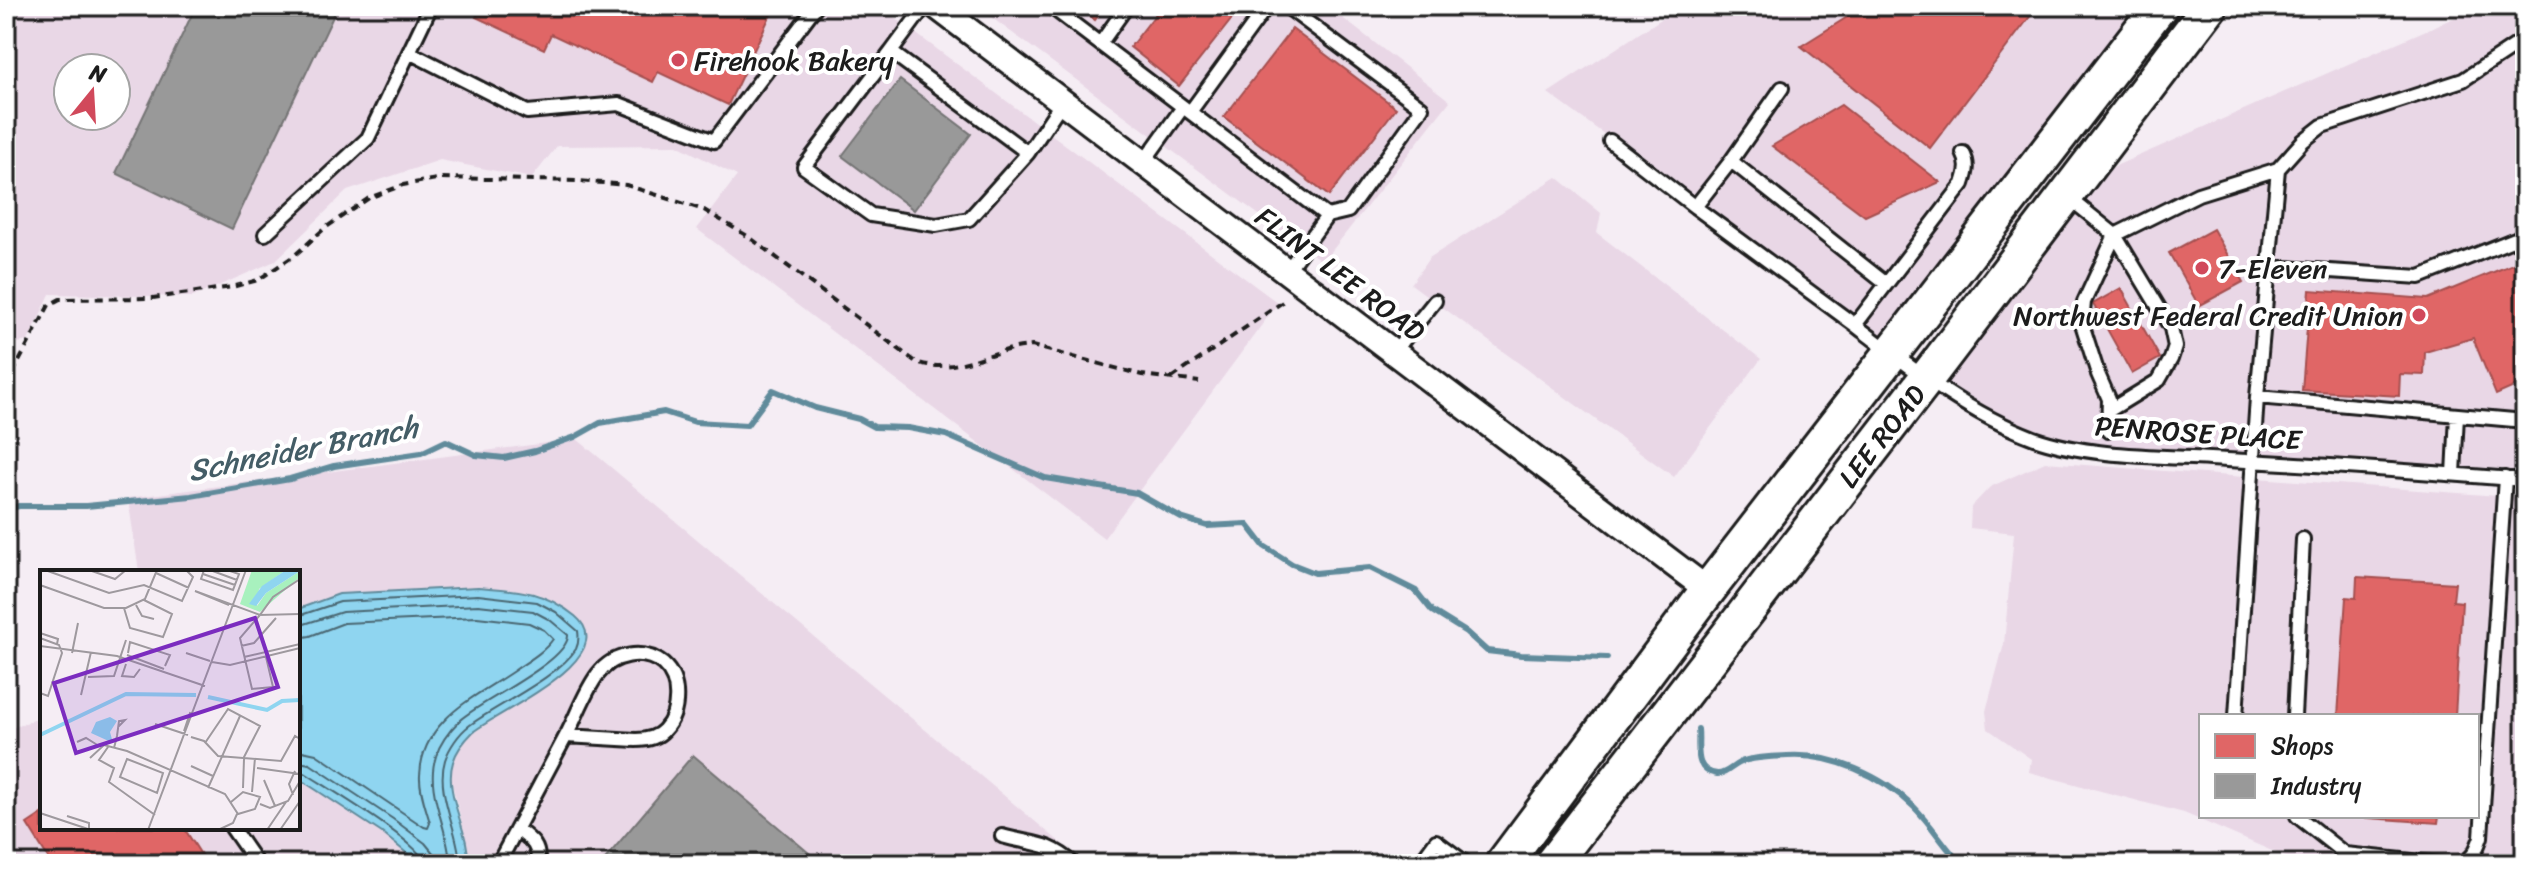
<svg xmlns="http://www.w3.org/2000/svg" width="2531" height="870" font-family="Sriracha,sans-serif">
<style>
.built{fill:#e9d7e6;fill-rule:evenodd}
.water{fill:#8fd5f0;stroke:#618b9b;stroke-width:2}
.shops{fill:#e06666;stroke:#a55050;stroke-width:2}
.industry{fill:#999;stroke:#747474;stroke-width:2}
.lines{fill:none;stroke-linecap:round;stroke-linejoin:round}
.shore{stroke:#4a6671;stroke-width:2}
.stream{stroke:#618b9b;stroke-width:6}
.lane-casing{stroke:#1c1c1c;stroke-width:18}
.street-casing{stroke:#1c1c1c;stroke-width:30}
.secondary-casing{stroke:#1c1c1c;stroke-width:40}
.path{stroke:#1c1c1c;stroke-width:4;stroke-dasharray:8 6;stroke-linecap:butt}
.lane{stroke:#fff;stroke-width:12}
.street{stroke:#fff;stroke-width:24}
.secondary{stroke:#fff;stroke-width:34}
.poi-dot{fill:#d1495b;stroke:#fff;stroke-width:3}
.labels{text-anchor:middle;dominant-baseline:central;stroke-width:8;stroke-linejoin:round;paint-order:stroke}
.poi-label{font-size:28px;fill:#1c1c1c;stroke:#fff;text-anchor:start}
.street-label{font-size:28px;fill:#1c1c1c;stroke:#fff}
.water-label{font-size:30px;font-style:italic;fill:#445d66;stroke:#fff}
.inset-river{fill:none;stroke:#8fd5f0;stroke-width:4}
.inset-road{fill:none;stroke:#9e999e;stroke-width:2}
.view{fill:#7b2cbf;fill-opacity:0.15;stroke:#7b2cbf;stroke-width:4}
.inset-edge{fill:none;stroke:#1c1c1c;stroke-width:4}
</style>
<rect width="100%" height="100%" fill="#f5edf4"/>
<filter id="ink" filterUnits="userSpaceOnUse"><feTurbulence type="fractalNoise" baseFrequency=".0125" numOctaves="2"/><feDisplacementMap in="SourceGraphic" scale="16" xChannelSelector="R" yChannelSelector="G"/><feConvolveMatrix kernelMatrix="1 2 1 2 8 2 1 2 1" color-interpolation-filters="sRGB"/></filter>
<g filter="url(#ink)">
<!-- built -->
<path class="built" d="M6 6H879L1278 303 1104 538 697 229 737 176 677 145 557 146 532 178 440 160 347 191 275 261 193 297 50 294 28 341 6 345ZM68 68H116V116H68Z
M976 6H1327L1450 101 1323 262Z
M1681 6H2146L1890 344 1548 93Z
M2481 6H2525V480L2166 456 2038 439 1926 379 2072 185Z
M1557 177 1601 213 1597 233 1761 359 1674 477 1411 284 1429 258Z
M577 439 1086 864H468L464 831 450 776 453 761 461 747 473 733 558 677 581 656 587 642 586 629 539 594 512 589 478 587 339 594 298 609V572H139L128 498Z
M2045 462 2525 498V854L2490 856 2477 864H2302L2184 813 2029 772 2031 759 1988 729 1986 711 2004 644 2014 533 1970 528 1971 507 1990 487ZM2201 716H2477V816H2201Z
M42 717V828H298V778L382 833 420 864H6V730Z"/>
<!-- water -->
<path class="water" d="M478 587C517 590 543 590 575 616 625 657 497 712 473 732 465 740 456 752 453 762 443 793 470 831 468 864H420L382 833 298 778V609L339 594Z"/>
<!-- shops -->
<path class="shops" d="M482 6H753L771 14 728 105 658 72 653 82 551 34 544 49 476 17Z
M1077 6H1106L1095 20Z
M1162 6H1242L1179 86 1130 47Z
M1865 6H2038L1930 148 1801 46Z
M1292 29 1396 108 1329 196 1224 117Z
M1841 105 1940 182 1865 216 1772 146Z
M2213 229 2243 282 2199 306 2169 253Z
M2525 259V382L2496 395 2473 338 2425 352 2424 375 2400 374 2399 396 2302 390 2310 290 2428 299Z
M2121 288 2160 358 2132 374 2093 304Z
M2357 577 2455 583 2453 601 2462 602 2455 716H2338L2346 597 2356 598Z
M42 814V828H184L207 864H52L27 824Z
M2340 816H2439L2438 823Z"/>
<!-- industry -->
<path class="industry" d="M196 6H338L232 229 116 173Z
M900 80 971 134 914 210 842 156Z
M693 755 822 864H601Z"/>
<g class="lines">
<!-- shore -->
<path class="shore" d="M298 616 340 602 478 595 537 602 556 612 578 631C579 638 579 643 576 649 558 677 497 705 470 725 459 733 449 748 445 760 435 793 459 830 460 864
M298 626 342 612 478 605 533 611 550 620 568 635C569 661 479 702 460 720 450 730 440 743 436 756 424 791 449 828 450 864
M298 638 310 636 344 623 477 617 529 623 544 630 553 639C544 652 528 661 515 670 476 697 422 719 420 775 419 791 426 808 430 823L428 828 424 827 316 754 298 750
M298 762 310 764 393 819 425 843 434 854 435 864
M298 772 305 773C326 787 423 844 425 864"/>
<!-- stream -->
<path class="stream" d="M6 509 19 506H86L191 496 290 479 334 466 421 453 446 441 476 455 504 458 535 451 575 437 600 423 664 412 695 422 747 425 773 390 815 408 859 419 874 427 908 428 946 435 1045 478 1137 493 1181 518 1207 526 1247 524 1264 546 1292 564 1315 573 1370 568 1416 591 1432 611 1466 632 1487 651 1521 655 1607 658
M1698 729C1700 746 1692 771 1717 774 1726 775 1735 763 1744 761 1756 757 1774 757 1787 756 1831 753 1883 776 1914 807 1931 824 1944 846 1961 864"/>
<!-- lane casing -->
<g class="lane-casing">
<path id="lane" d="M925 6 891 52 1028 153 1062 102
M1050 6 1327 216 1287 271
M1286 6 1422 108 1348 211 1327 216
M1100 44 1127 6
M409 52 527 112 619 104 714 141 816 6
M891 52 804 167 871 215 936 225 969 219 1028 153
M1190 112 1267 6
M1610 141 1695 207 1855 325
M1963 153C1969 164 1967 172 1963 184L1855 325C1911 368 1967 413 2034 438 2090 458 2168 456 2227 460 2327 465 2426 472 2525 480
M1731 161 1782 88
M1143 163 1183 107
M2068 197 2115 235 2198 194 2278 169
M1695 207 1731 161 1885 283
M265 234 368 138 431 6
M2269 267 2420 277 2525 235
M1394 352 1435 301
M2257 397 2525 421
M2110 410 2159 380 2171 359 2175 347 2171 328 2115 235
M2108 431 2109 399 2098 374 2082 324 2084 302 2115 235
M2454 474 2457 415
M2236 716 2257 397 2278 169 2303 141 2322 126 2463 80 2525 39
M2294 716 2303 539
M2297 816 2345 854 2441 864
M232 828 257 864
M517 829C530 839 541 846 537 864
M1002 836C1033 845 1047 840 1074 864
M498 864C521 821 544 777 567 734 577 715 585 691 598 674 613 654 643 648 663 664 681 680 680 713 664 730 657 738 646 740 636 740L566 736
M1419 864 1436 841 1467 864
M2458 864C2473 860 2476 851 2481 837L2505 478"/>
</g>
<!-- street casing -->
<g class="street-casing">
<path id="street" d="M936 6 1708 590"/>
</g>
<!-- secondary casing -->
<g class="secondary-casing">
<path id="secondary" d="M1503 864 1708 590 2160 6
M1552 864 1926 379 2210 6"/>
</g>
<!-- path -->
<path class="path" d="M1172 378 1287 299
M6 386 49 305 60 299 153 298 232 287 258 280 295 255 325 228 369 198 403 185 442 178 579 181 626 185 704 210 749 237 916 362C957 376 991 348 1032 346L1142 375 1199 382"/>
<!-- lane -->
<use href="#lane" class="lane"/>
<!-- street -->
<use href="#street" class="street"/>
<!-- secondary -->
<use href="#secondary" class="secondary"/>
</g>
</g>
<!-- markers -->
<g class="poi-dot">
<circle cx="678" cy="60" r="8"/>
<circle cx="2202" cy="268" r="8"/>
<circle cx="2419" cy="315" r="8"/>
</g>
<g class="labels">
<!-- poi labels -->
<g class="poi-label">
<text x="694" y="60">Firehook Bakery</text>
<text x="2218" y="268">7-Eleven</text>
<text x="2403" y="315" text-anchor="end">Northwest Federal Credit Union</text>
</g>
<!-- street labels -->
<g class="street-label">
<text transform="translate(1340 274) rotate(37)">FLINT LEE ROAD</text>
<text transform="translate(2198 433) rotate(4)">PENROSE PLACE</text>
<text transform="translate(1882 436) rotate(-52)">LEE ROAD</text>
</g>
<!-- water labels -->
<g class="water-label">
<text transform="translate(303 449) rotate(-11)">Schneider Branch</text>
</g>
</g>
<!-- overview -->
<g transform="translate(40 570)">
<rect width="260" height="260" fill="#f5edf4"/>
<path d="M212 0H246L219 19 217 36 226 23 260 1V7L220 42 200 34Z" fill="#a8f1be"/>
<path d="M246 0 260 1 226 23 216 36 209 34 222 16ZM70 147 77 151 70 162 73 173 51 163 56 152Z" fill="#8fd5f0"/>
<path class="inset-river" d="M168 127 227 140 242 131 260 130M0 165 86 124 156 125"/>
<path class="inset-road" d="M5 0 69 23 104 15 142 31 153 7 146 0M49 0 75 9 86 0M164 0 161 9 193 20 199 4 187 0M170 0 197 10M116 3 149 18M163 4 195 15M260 9 233 27 220 45 260 44M0 15 64 38H86L105 29 117 0M96 35 102 46 114 49M189 35 155 21 220 45 200 68 212 119 233 117 226 87M84 38 90 58 123 67 132 44 104 30M0 63 18 69 17 74M0 68 19 75 22 83 8 126 0 123M0 76 77 86 165 116M201 76 214 73 236 48M32 83 38 53M88 83 90 72 130 85 125 96M146 83 170 91M87 85 124 99M204 87 260 74M172 92 190 95 260 78M86 94 82 106 94 107 100 99M48 107 74 106 86 70M41 125 51 82M115 154 148 165M144 161 150 143 155 145M151 167 164 171 178 186 241 191 255 166 260 169M37 172 46 168 59 176M165 173 188 139 220 156 203 189M68 177 59 190 74 198 69 212 115 245M74 178 77 166 79 151 85 150 78 157M50 188 64 175 87 181 185 224 198 244 215 239 220 227 203 222 191 232M87 189 123 203 117 223 80 207ZM151 196 173 206M217 198 260 204M224 210 235 236M168 218 200 146M203 218 204 189M212 222 215 188M253 225 249 214 255 201M220 234 230 238 248 231 260 211M0 243 51 260M27 246 49 253V260M108 260 206 0M178 260 193 253 197 244M227 260 246 232M240 260 260 231"/>
<path class="view" d="M215 48 238 117 36 183 14 113Z"/>
<rect width="260" height="260" class="inset-edge"/>
</g>
<!-- margin -->
<rect width="2531" height="870" fill="none" stroke="#fff" stroke-width="32"/>
<rect x="16" y="16" width="2499" height="838" fill="none" stroke="#1c1c1c" stroke-width="3" filter="url(#ink)"/>
<!-- legend -->
<rect x="2199" y="714" width="280" height="104" fill="#ffffff" stroke="#a4a4a4" stroke-width="2"/>
<rect x="2215" y="734" width="40" height="24" fill="#e06666" stroke="#a4a4a4" stroke-width="2"/>
<text x="2271" y="754" font-size="24" fill="#1c1c1c">Shops</text>
<rect x="2215" y="774" width="40" height="24" fill="#999999" stroke="#a4a4a4" stroke-width="2"/>
<text x="2271" y="794" font-size="24" fill="#1c1c1c">Industry</text>
<!-- north arrow -->
<g transform="translate(92 92) rotate(18)"><circle r="38" fill="#ffffff" stroke="#a4a4a4" stroke-width="2"/>
<path d="M0-6L14 30L0 20L-14 30Z" fill="#d1495b"/>
<text y="-12" font-size="22" font-weight="bold" text-anchor="middle" fill="#1c1c1c">N</text>
</g>
</svg>
